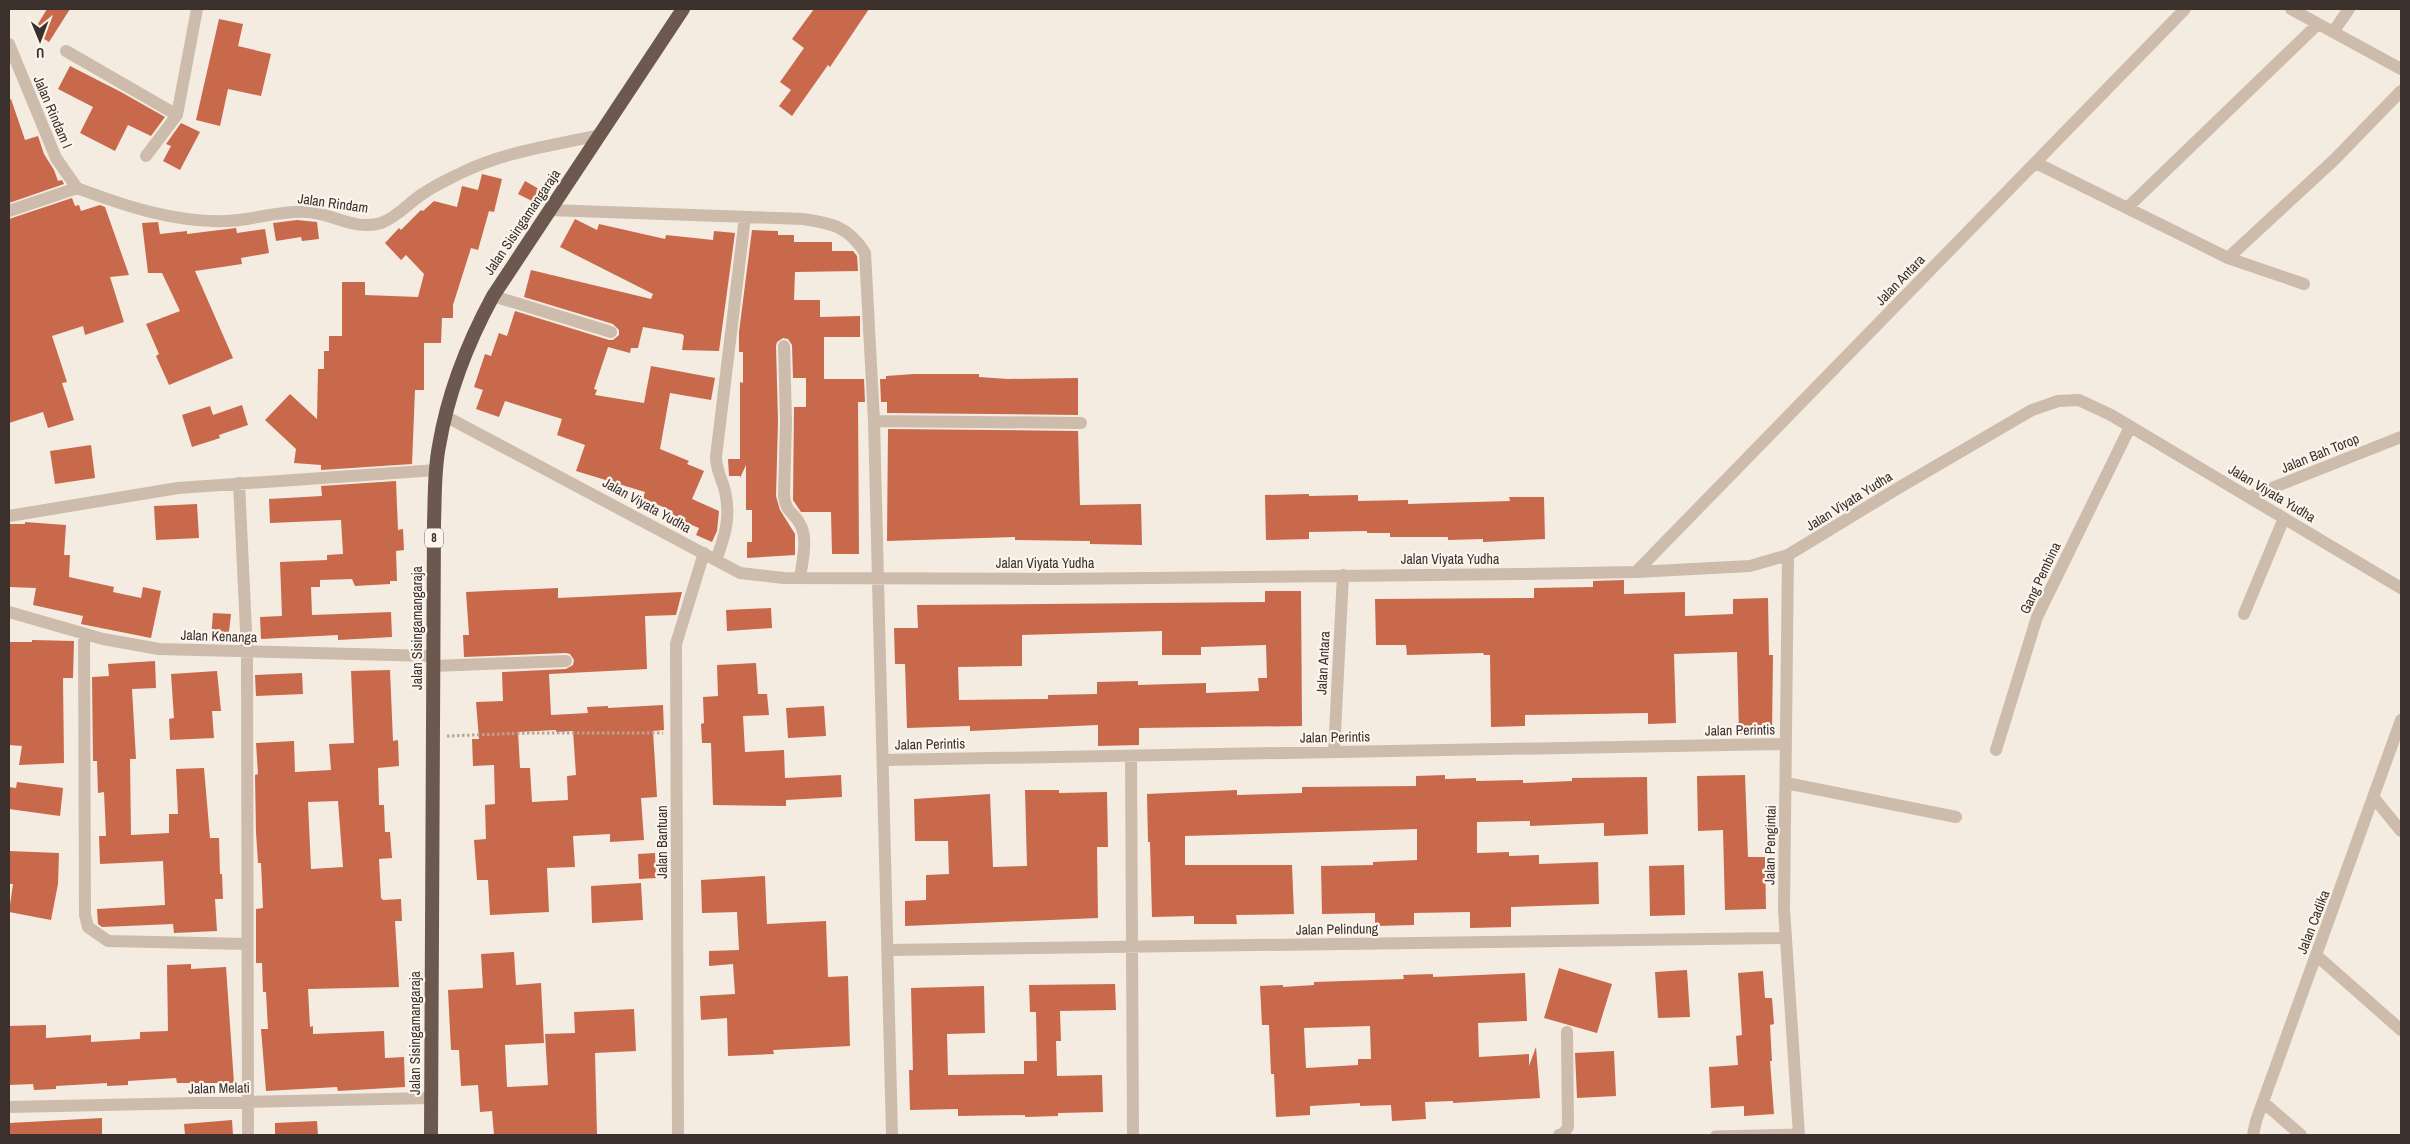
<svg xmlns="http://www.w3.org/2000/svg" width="2410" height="1144" font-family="'Archivo Narrow',sans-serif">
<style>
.building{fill:#c8694b;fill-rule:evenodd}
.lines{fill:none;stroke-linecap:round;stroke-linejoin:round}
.path{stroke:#b9a596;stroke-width:3;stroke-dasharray:2.5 2.5;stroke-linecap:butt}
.service{stroke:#cdbbac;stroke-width:9}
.minor{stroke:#cdbbac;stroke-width:12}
.trunk{stroke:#6c584f;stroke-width:14}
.labels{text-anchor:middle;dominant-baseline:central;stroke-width:4.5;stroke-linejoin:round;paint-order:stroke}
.shield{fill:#fbf5ee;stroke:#756b66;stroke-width:1}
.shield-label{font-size:12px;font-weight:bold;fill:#3b302b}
.street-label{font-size:14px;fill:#3b302b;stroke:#fbf5ee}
</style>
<rect width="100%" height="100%" fill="#f4ebe1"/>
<!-- building -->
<path class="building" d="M47 9H70L49 42 33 32Z
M814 9H869L830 67 828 65 792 116 779 106 791 90 780 82 804 48 792 39Z
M219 19 243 24 238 46 271 54 261 96 228 89 220 126 196 120Z
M70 66 121 92 165 117 151 136 128 125 115 151 80 133 93 107 58 89Z
M11 99 25 140 38 136 44 154 54 170 58 181 62 180 64 184 9 203V100Z
M181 123 200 132 180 170 163 161 171 146 166 144Z
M482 174 502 179 494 212 489 211 478 250 471 248 453 305V318H442L441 343H424V390H415L412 464 321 470V465L294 463 296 449 265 420 290 394 317 419 318 369H324V351H329V336H342V282H365V295L418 297 424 274 406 255 401 260 385 243 399 228 401 230 421 210 423 211 434 201 457 207 462 186 478 190Z
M525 181 539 189 532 201 518 194Z
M72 198 75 206 79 205 81 211 100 205 105 207 129 275 110 277 124 322 85 335 83 326 52 336 67 382 62 383 74 420 48 428 43 412 9 423V219Z
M575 219 597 230 599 224 665 239 666 235 713 240 714 231 735 233 719 351 682 350 684 336 682 334 643 327 638 348H631L630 353 608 347 594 389 597 390 595 395 644 403 651 366 715 378 711 400 670 393 660 449 689 461 687 464 704 471 692 499 719 511 717 531 712 542 696 535 699 528 670 516 672 511 643 498 645 492 576 471 585 445 557 435 562 419 505 401 499 417 476 409 483 390 474 387 485 354 491 356 499 333 507 336 515 311 609 340H613L619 335V330L613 324 524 297 531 270 651 299 653 294 560 247Z
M297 220 317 222 319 239 302 241 301 237 276 241 273 223Z
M158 222 160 234 187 231V234L236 228 237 233 265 229 269 253 241 258 242 264 195 271 233 358 169 385 156 356 159 354 146 324 180 311 162 273H148L142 223Z
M752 230 778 231V235H794V242H832V251H853L857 256 858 271 795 272 794 300H820V317L860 316V337H824V379H864L865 402H858L859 554H832L831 512H801L793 500 794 407H806V378H793L792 345 788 339 783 338 777 342 776 346 778 421 776 496 780 510 795 534V555L747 558V542H752V510H746V465L740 478V476H729L728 459H740V382L743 383V352H739V332Z
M914 374H979V377L1008 379 1078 378V415L887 413V402H881L880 379H886V376Z
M242 405 248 425 219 435 220 438 192 447 182 415 210 406 213 415Z
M888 429 1078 431 1080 505 1141 504 1142 545 1090 544V541L1015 540V537L887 541Z
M91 445 95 478 55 484 50 451Z
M396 481 398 530 403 529 404 550 396 551 397 581H390V584L355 586 352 579 320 580V587H311L312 615 391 612 392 637 338 640V635L261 639 260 617 282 616 280 562 327 560V555L343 554 341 520 270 523 269 499 322 496 321 486Z
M1309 494V496L1358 495V501L1408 500V504L1510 501 1509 497H1544L1545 539 1483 542V539L1448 540V537H1390V533H1367V531L1309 532V539L1266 540 1265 495Z
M197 504 199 538 156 540 154 506Z
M25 522 66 525 64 555H70L69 577 114 587 113 592 141 598 143 587 161 591 151 638 81 624 83 616 33 605 36 588 9 587V524H25Z
M1624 580V594L1685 592V616L1733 614V599L1768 598 1769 655H1773L1772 733 1739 734 1737 652 1674 654 1676 723 1648 724V713L1592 714 1525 715V726L1491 727 1490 655H1484L1483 653 1407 655 1406 645H1376L1375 599 1534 598V588L1593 587V581Z
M558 588V598L682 592 676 615 645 616 647 669 549 674 551 715 588 713 587 707 608 706V708L663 705 664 730 653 731 657 797 641 798 644 840 610 842V834L573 836 575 867 547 868 549 912 490 915 488 880H477L474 840 486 839 485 805 495 804 494 765 473 766 472 739H479L476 702 503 701 502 672 566 669 573 665 574 660 570 654 566 653 464 657 463 635H469L466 592ZM556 730V732L573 731 576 775 567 776 568 800 532 802 530 768H520L518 732Z
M1265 591H1301L1302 726 1139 728V745L1098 746V725L970 731V726L907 728 905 664H895L894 628H918L917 605 1265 602ZM1162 631V655H1201V647L1266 645 1267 678H1258L1259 691 1206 693V683L1138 685V681L1097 682V694L1048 695V699L959 700 958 667 1022 666V635Z
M771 608 772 628 727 631 726 610Z
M213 613 231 614 228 640 211 639Z
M32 640 74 641 73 678H63L64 763 19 765 22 746 9 745V642H32Z
M155 661 156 688 132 689 136 759H130L131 835 169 833V814H178L176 769 204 768 210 838H219L220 874H222L223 899H215L217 931 174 933 173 924 102 927 98 924 97 909 165 905 163 861 100 864 99 836H106L104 792 98 793 97 761H93L92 677 109 676 108 664Z
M756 663 758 694H767L769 715 743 716 745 752 784 750 785 778 841 775 842 797 786 800V806L713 805 711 743H702L701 724 704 723 703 697 718 696 717 665Z
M390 670 393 741 398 740 399 766 378 768 379 805H384L385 832H390L392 858 379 859 381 898 383 900 401 899 402 921H395L399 987 308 989 310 1027 313 1026V1034L384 1031 385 1058 404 1057 405 1087 338 1091 337 1087 266 1091 261 1029H268L266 992H263L262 963H256V909L263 908 261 863H258L256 832 255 775 258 774 256 743 294 741 295 772 331 770 329 744 354 743 351 671ZM338 801 343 867 311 869 308 802Z
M217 671 221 711H212L214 738 170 740 169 719 174 718 171 674Z
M302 673 303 694 256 696 255 675Z
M824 706 826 736 788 738 786 708Z
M1445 775V779L1476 778V781L1523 780V783L1572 781V778L1647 777 1648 834 1604 836V823L1530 826V821L1477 822V853L1509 852V856L1539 855V864L1598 862 1599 904 1511 907V927L1470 928V912L1414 913V925L1375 926V913L1322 914 1321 866 1373 865V862L1417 860V829L1185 836V865H1292L1294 914 1236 915 1237 924H1194V916L1152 917 1150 842H1148L1147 794 1237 790V795L1302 793V787L1416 786V776Z
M1745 775 1748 857H1765L1766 909 1725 910 1723 830 1698 831 1697 776Z
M17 782 63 788 60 816 9 809V787L16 788Z
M1025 790H1059V793L1107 792 1108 847H1097L1098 918 905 926V901L926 900V875L949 874 948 841H915L914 799 990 794 993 867 1027 866Z
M9 851 59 853 58 884 51 920 9 912 13 884H9Z
M655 853 656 878 639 879 638 854Z
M1684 865 1685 915 1650 916 1649 866Z
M765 876 767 924 826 921 828 977 848 976 850 1046 773 1050 774 1054 728 1056 727 1018 701 1020 700 996 735 994 733 964 709 966V951L739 950 737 912 702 913 701 880Z
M641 883 643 920 592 923 591 886Z
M514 952 516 985 541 983 544 1043 505 1045 507 1087 548 1085 545 1034 575 1033 574 1012 634 1009 636 1051 595 1053 597 1135H494L492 1111 480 1112 478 1085 461 1086 459 1050H451L448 990 483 988 481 954Z
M191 964V969L226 967 234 1083H177L176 1078 128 1081V1085L107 1086V1083L56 1086V1089L34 1090 33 1084 9 1085V1026L46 1025V1038L91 1035V1042L140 1039V1032L168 1031 167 965Z
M1559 968 1612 984 1597 1033 1544 1018Z
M1687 970 1690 1017 1658 1018 1655 972Z
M1763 971 1765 998H1772L1774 1024 1770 1025 1772 1061H1770L1774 1114 1744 1116V1106L1711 1108 1709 1067 1738 1065 1736 1036 1742 1035 1738 973Z
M1525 973 1527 1021 1478 1023 1479 1057 1529 1054V1066L1536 1047 1540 1098 1453 1103V1101L1425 1102 1426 1119 1392 1121 1391 1105 1360 1106V1103L1310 1106V1115L1276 1117 1274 1074H1271L1269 1025H1262L1260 986 1283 985V987L1314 985V982L1404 979 1403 975 1433 974V977ZM1370 1026 1371 1059H1358V1065L1306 1068 1304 1028Z
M1115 984 1116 1010 1060 1011 1061 1041H1056L1057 1076 1102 1075 1103 1112 1058 1113V1116L1025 1117V1115L958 1116V1109L910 1110 909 1070H913L911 988 984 986 985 1033 947 1034 948 1075 1024 1074V1061H1037L1036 1012H1030L1029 985Z
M1614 1051 1616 1096 1577 1098 1575 1053Z
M102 1118V1135H9V1123Z
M232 1120 233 1135H185L184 1124Z
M317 1121 318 1135H275V1123Z"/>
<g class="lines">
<!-- path -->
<path class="path" d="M447 736 528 733H663"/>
<!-- service -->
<path class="service" d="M1715 1135 1799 1133"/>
<!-- minor -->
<path class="minor" d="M2291 9 2401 69
M2333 32 2349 9
M9 44 56 158 77 188
M66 51 177 115
M146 156 177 115 197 9
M2036 163 2228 258 2304 284
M77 188C125 206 175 223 228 221 254 220 280 210 307 212 332 213 354 231 381 223 398 217 409 202 424 193 436 185 449 179 461 173 504 152 553 145 600 135
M2127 208 2318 24
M549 210 803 219C832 223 849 227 865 253L874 421 892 1135
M9 211 77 188
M2228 258 2334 160 2401 91
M493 296 611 332
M784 346 786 421 784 496C786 514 795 512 801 526 808 540 802 563 800 578
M445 416 740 573 784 578 1052 579 1521 574 1636 572 1750 566 1788 555 1900 487 2032 410 2058 401 2079 400 2111 415 2401 588
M874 421 1081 423
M239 483 247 652 248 1135
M2249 497 2401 437
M9 516 178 488 437 470
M1788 555 1784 909 1799 1135
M716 560C725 536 731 517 725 491 722 479 716 470 716 457L745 217
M1636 572 2185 9
M9 612 103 639 159 649 433 656
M2244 614 2284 518
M84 634 85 915 88 927 108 941 247 944
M433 666 566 661
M1996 750 2037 617 2130 427
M1334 752 1343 575
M1131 756 1133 1135
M884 760 1786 744
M1786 783 1956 817
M2374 798 2401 831
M888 950 1786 938
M2316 955 2401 1030
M2263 1102 2301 1135
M9 1107 430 1098
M678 1135 676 644 704 553
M1559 1135 1564 1133 1568 1127 1567 1032
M2253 1135 2256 1121 2401 720"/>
<!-- trunk -->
<path class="trunk" d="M431 1135 434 523C435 498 434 471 439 446 448 392 467 344 493 296L683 9"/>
</g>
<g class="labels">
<!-- shield labels -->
<rect class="shield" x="425" y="528.5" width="18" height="19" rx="4"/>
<g class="shield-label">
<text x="434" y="538">8</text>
</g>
<!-- street labels -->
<g class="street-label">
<text transform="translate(53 112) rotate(67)">Jalan Rindam I</text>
<text transform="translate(333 203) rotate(8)">Jalan Rindam</text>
<text transform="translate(522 222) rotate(-56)">Jalan Sisingamangaraja</text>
<text transform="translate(1900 280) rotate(-46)">Jalan Antara</text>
<text transform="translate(2320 453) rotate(-22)">Jalan Bah Torop</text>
<text transform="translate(2272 493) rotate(31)">Jalan Viyata Yudha</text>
<text transform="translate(1849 501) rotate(-32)">Jalan Viyata Yudha</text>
<text transform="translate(647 505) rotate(29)">Jalan Viyata Yudha</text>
<text x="1450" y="559">Jalan Viyata Yudha</text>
<text x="1045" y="563">Jalan Viyata Yudha</text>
<text transform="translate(2040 578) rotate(-65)">Gang Pembina</text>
<text transform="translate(417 628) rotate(-90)">Jalan Sisingamangaraja</text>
<text transform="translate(219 636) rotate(2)">Jalan Kenanga</text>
<text transform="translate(1323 663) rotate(-87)">Jalan Antara</text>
<text transform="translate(1740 730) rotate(-1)">Jalan Perintis</text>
<text transform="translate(1335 737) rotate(-1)">Jalan Perintis</text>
<text transform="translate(930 744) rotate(-1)">Jalan Perintis</text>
<text transform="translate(662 842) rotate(-90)">Jalan Bantuan</text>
<text transform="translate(1770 845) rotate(-89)">Jalan Pengintai</text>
<text transform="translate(2313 922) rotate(-69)">Jalan Cadika</text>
<text transform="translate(1337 929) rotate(-1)">Jalan Pelindung</text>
<text transform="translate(415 1033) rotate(-90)">Jalan Sisingamangaraja</text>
<text transform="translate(219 1088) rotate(-1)">Jalan Melati</text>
</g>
</g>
<!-- border -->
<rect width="2410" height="1144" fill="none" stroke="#3b302b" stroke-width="20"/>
<!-- north arrow -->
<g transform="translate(40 40) rotate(179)" stroke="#fbf5ee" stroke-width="4" paint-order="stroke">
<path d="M0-4L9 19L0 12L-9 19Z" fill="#3b302b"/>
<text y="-8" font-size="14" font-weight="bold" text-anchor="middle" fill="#3b302b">U</text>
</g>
</svg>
